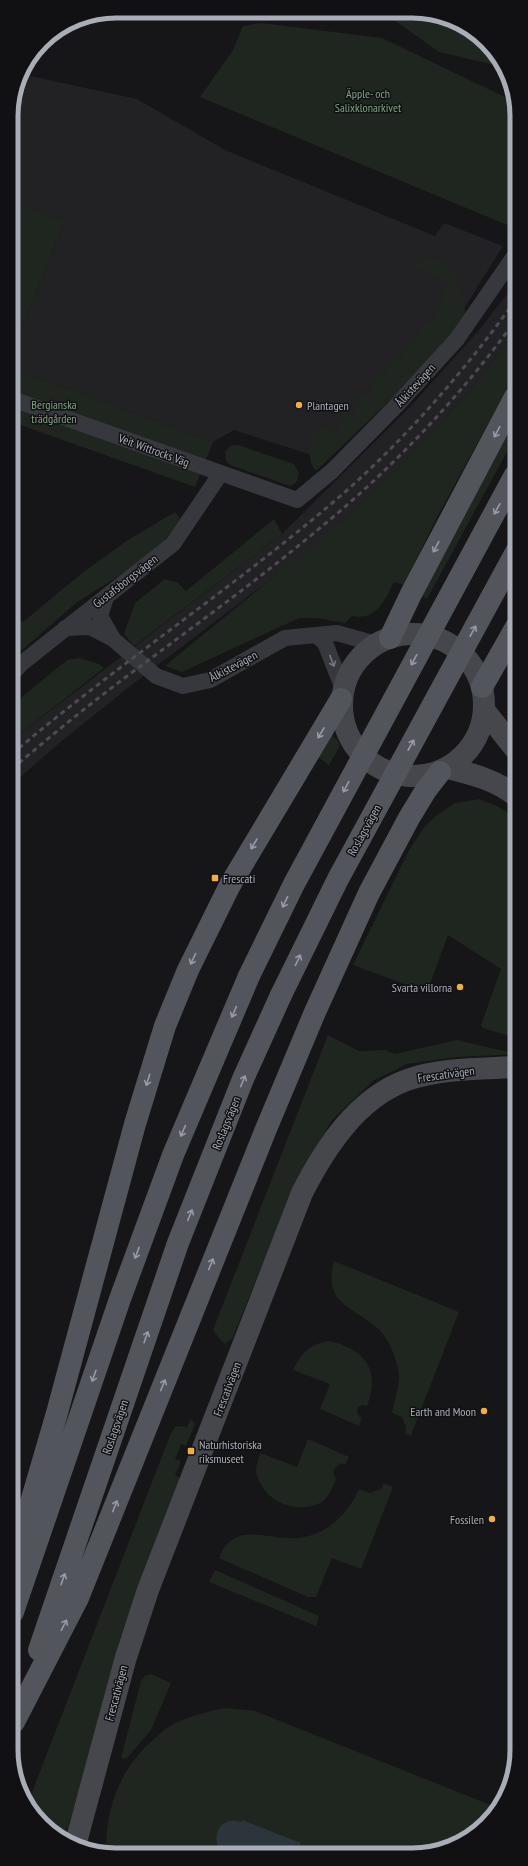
<svg xmlns="http://www.w3.org/2000/svg" width="528" height="1866" font-family="'PT Sans Narrow',sans-serif">
<style>
.built{fill:#222225}
.green{fill:#1e261f}
.water{fill:#2c353c}
.lines{fill:none;stroke-linecap:round;stroke-linejoin:round}
.street{stroke:#37383d;stroke-width:16}
.secondary{stroke:#45474d;stroke-width:22}
.primary{stroke:#53555c;stroke-width:22}
.rail{stroke:#4a4c52;stroke-width:3;stroke-dasharray:5 4;stroke-linecap:butt}
.primary-bridge{stroke:#53555c;stroke-width:22}
.oneway{stroke:#979ba6}
.oneway2{stroke:#757881}
.poi-dot{fill:#f2b134;stroke:#111113;stroke-width:1.5}
.labels{text-anchor:middle;dominant-baseline:central;stroke-width:3;stroke-linejoin:round;paint-order:stroke}
.park-label{font-size:12px;fill:#7fa381;stroke:#111113}
.street-label{font-size:12px;fill:#a8adb8;stroke:#111113}
.poi-label{font-size:12px;fill:#a8adb8;stroke:#111113;text-anchor:start}
.rim{fill:none;stroke:#a8adb8;stroke-width:5}
</style>
<rect width="100%" height="100%" fill="#161618"/>
<!-- built -->
<path class="built" d="M30 76 137 99 225 150 435 236 444 223 503 246 462 312 327 460 234 430 213 442 11 368V355L65 221 11 202V127Z
M515 284V334L471 389 434 431 360 506 287 567 129 687 63 740 12 784V740L282 534 410 407 479 330Z"/>
<!-- green -->
<path class="green" d="M384 13H432L486 42 499 66 439 52Z
M261 23 382 38 515 102V223L512 227 200 97 233 50 243 26Z
M38 47 30 76 11 127V110L22 70Z
M11 202 65 221 11 355Z
M421 256C429 258 441 261 448 266 457 273 467 308 465 319L408 383 316 471C305 459 311 438 316 425L337 432 344 411 354 415 361 393 369 396 376 375 385 378 392 357 401 360 409 340 417 342 424 321 433 324 448 280 414 268Z
M515 334V374L435 521 404 585 394 582C385 601 376 621 352 616L345 623 316 618H299L182 672 165 666 360 506 434 431 471 389Z
M11 368 213 442 195 487 12 422Z
M515 420V437L427 599 422 596Z
M238 445 294 464 299 473 296 483 290 486 230 465 226 461 225 452 230 446Z
M175 512 183 522 150 556 76 603 14 657 12 656V623L14 618 23 622 82 573 128 540Z
M274 519 282 534 134 646 124 634 135 603 165 579 178 583 186 591Z
M80 658 99 664 104 668 12 740V705L67 660Z
M329 734 337 739 340 746 329 765 318 757Z
M479 799 497 806 516 818V1038L483 1028 481 1025 501 969 448 935 427 992 353 965 409 850 425 826 437 815 455 803Z
M328 1035 359 1051 385 1050 395 1054 457 1040 516 1054 457 1057 407 1064 373 1081 332 1120 295 1185 232 1339 225 1344 221 1341 213 1330Z
M334 1261 459 1312 411 1435 405 1434 406 1427 402 1417 392 1413C394 1403 400 1383 399 1374 396 1357 389 1337 375 1326 349 1305 323 1302 334 1261Z
M329 1341C365 1349 381 1370 367 1406L363 1405 358 1407 357 1412 359 1416 362 1417 359 1426 320 1409 330 1384 293 1370C303 1352 308 1345 329 1341Z
M191 1419 195 1424 186 1446 181 1444 175 1459 181 1461 175 1475 180 1478 120 1638 79 1791 65 1836 42 1824 29 1800 171 1433 176 1426 187 1427Z
M308 1439 349 1457 345 1465 341 1463 336 1467 333 1472 336 1480C332 1488 328 1500 318 1504 291 1514 262 1500 256 1471 256 1466 259 1458 260 1453L297 1467Z
M383 1483 393 1487 361 1569 332 1558 316 1597H308L219 1558C232 1523 261 1537 288 1538 321 1540 346 1518 359 1489L370 1493 382 1488Z
M215 1570 319 1616 316 1626 209 1582Z
M151 1674 171 1683 151 1730 126 1759 121 1758 141 1681 145 1676Z
M225 1708 255 1711 498 1808C481 1835 460 1843 432 1853H106C105 1809 120 1768 154 1739 158 1736 163 1730 168 1727 185 1717 206 1712 225 1708Z"/>
<!-- water -->
<path class="water" d="M242 1820 301 1843 297 1853H222C209 1837 220 1815 241 1822Z"/>
<g class="lines">
<!-- street -->
<path class="street" d="M12 399 297 500 332 471 395 407 457 339 515 255
M106 597 100 616 113 639
M65 628 90 627 113 639 156 676 183 686 210 680 285 638 337 633 376 644
M317 636 325 643 343 689
M12 674 21 664 51 640 173 544 221 473"/>
<!-- secondary -->
<path class="secondary" d="M342 705a71 71 0 1 1 142 0a71 71 0 1 1-142 0Z
M484 710 516 750
M448 768C472 774 496 780 516 796
M76 1842 126 1657 148 1590 302 1193C325 1148 357 1098 407 1080 441 1068 481 1069 516 1067"/>
<!-- primary -->
<path class="primary" d="M390 638 411 594 515 397
M482 687 516 627
M13 1564 57 1413 135 1124 165 1026 188 970 230 885 341 699
M13 1612 120 1299 173 1155 249 976
M39 1650 178 1243 243 1079 281 995
M14 1722 78 1598 266 1129 315 1012 369 893 409 818 426 790 440 772"/>
<!-- rail -->
<path class="rail" d="M12 754C120 662 238 585 345 492 409 435 465 370 515 301
M12 769C54 733 97 698 142 665 198 623 255 582 309 537 387 474 456 402 515 321"/>
<!-- primary-bridge -->
<path class="primary-bridge" d="M249 976 294 884 515 475
M281 995 338 879 516 552"/>
</g>
<!-- one-way arrows -->
<defs><path id="oneway-shaft" d="M-6 0H5M1.5-3L5.5 0L1.5 3" fill="none" stroke-width="1.6" stroke-linecap="round" stroke-linejoin="round"/></defs>
<g class="oneway">
<use href="#oneway-shaft" transform="translate(497 432) rotate(118)"/>
<use href="#oneway-shaft" transform="translate(497 509) rotate(119)"/>
<use href="#oneway-shaft" transform="translate(436 547) rotate(118)"/>
<use href="#oneway-shaft" transform="translate(473 631) rotate(-61)"/>
<use href="#oneway-shaft" transform="translate(414 660) rotate(118)"/>
<use href="#oneway-shaft" transform="translate(321 733) rotate(121)"/>
<use href="#oneway-shaft" transform="translate(411 745) rotate(-61)"/>
<use href="#oneway-shaft" transform="translate(346 787) rotate(118)"/>
<use href="#oneway-shaft" transform="translate(254 844) rotate(121)"/>
<use href="#oneway-shaft" transform="translate(285 902) rotate(116)"/>
<use href="#oneway-shaft" transform="translate(193 959) rotate(116)"/>
<use href="#oneway-shaft" transform="translate(298 960) rotate(-64)"/>
<use href="#oneway-shaft" transform="translate(234 1012) rotate(113)"/>
<use href="#oneway-shaft" transform="translate(148 1080) rotate(107)"/>
<use href="#oneway-shaft" transform="translate(243 1081) rotate(-68)"/>
<use href="#oneway-shaft" transform="translate(183 1131) rotate(113)"/>
<use href="#oneway-shaft" transform="translate(190 1215) rotate(-68)"/>
<use href="#oneway-shaft" transform="translate(137 1253) rotate(110)"/>
<use href="#oneway-shaft" transform="translate(211 1264) rotate(-68)"/>
<use href="#oneway-shaft" transform="translate(146 1337) rotate(-71)"/>
<use href="#oneway-shaft" transform="translate(94 1376) rotate(109)"/>
<use href="#oneway-shaft" transform="translate(163 1385) rotate(-68)"/>
<use href="#oneway-shaft" transform="translate(115 1506) rotate(-68)"/>
<use href="#oneway-shaft" transform="translate(63 1579) rotate(-71)"/>
<use href="#oneway-shaft" transform="translate(64 1625) rotate(-63)"/>
</g>
<use class="oneway2" href="#oneway-shaft" transform="translate(332 661) rotate(69)"/>
<!-- markers -->
<g class="poi-dot">
<circle cx="299" cy="405" r="4"/>
<rect x="211" y="874" width="8" height="8" rx="2"/>
<circle cx="460" cy="987" r="4"/>
<circle cx="484" cy="1411" r="4"/>
<rect x="187" y="1447" width="8" height="8" rx="2"/>
<circle cx="492" cy="1519" r="4"/>
</g>
<g class="labels">
<!-- park labels -->
<g class="park-label">
<text x="368" y="93">Äpple- och<tspan x="368" dy="14">Salixklonarkivet</tspan></text>
<text x="54" y="404">Bergianska<tspan x="54" dy="14">trädgården</tspan></text>
</g>
<!-- street labels -->
<g class="street-label">
<text transform="translate(415 385) rotate(-48)">Ålkistevägen</text>
<text transform="translate(154 450) rotate(20)">Veit Wittrocks Väg</text>
<text transform="translate(125 581) rotate(-38)">Gustafsborgsvägen</text>
<text transform="translate(233 666) rotate(-28)">Ålkistevägen</text>
<text transform="translate(364 830) rotate(-61)">Roslagsvägen</text>
<text transform="translate(446 1074) rotate(-8)">Frescativägen</text>
<text transform="translate(226 1123) rotate(-68)">Roslagsvägen</text>
<text transform="translate(227 1389) rotate(-69)">Frescativägen</text>
<text transform="translate(115 1427) rotate(-71)">Roslagsvägen</text>
<text transform="translate(116 1693) rotate(-75)">Frescativägen</text>
</g>
<!-- poi labels -->
<g class="poi-label">
<text x="307" y="405">Plantagen</text>
<text x="223" y="878">Frescati</text>
<text x="452" y="987" text-anchor="end">Svarta villorna</text>
<text x="476" y="1411" text-anchor="end">Earth and Moon</text>
<text x="199" y="1444">Naturhistoriska<tspan x="199" dy="14">riksmuseet</tspan></text>
<text x="484" y="1519" text-anchor="end">Fossilen</text>
</g>
</g>
<!-- crop -->
<path d="M0 0H528V1866H0ZM116 18H412A98 98 0 0 1 510 116V1750A98 98 0 0 1 412 1848H116A98 98 0 0 1 18 1750V116A98 98 0 0 1 116 18Z" fill="#111113" fill-rule="evenodd"/>
<path class="rim" d="M116 18H412A98 98 0 0 1 510 116V1750A98 98 0 0 1 412 1848H116A98 98 0 0 1 18 1750V116A98 98 0 0 1 116 18Z"/>
</svg>
